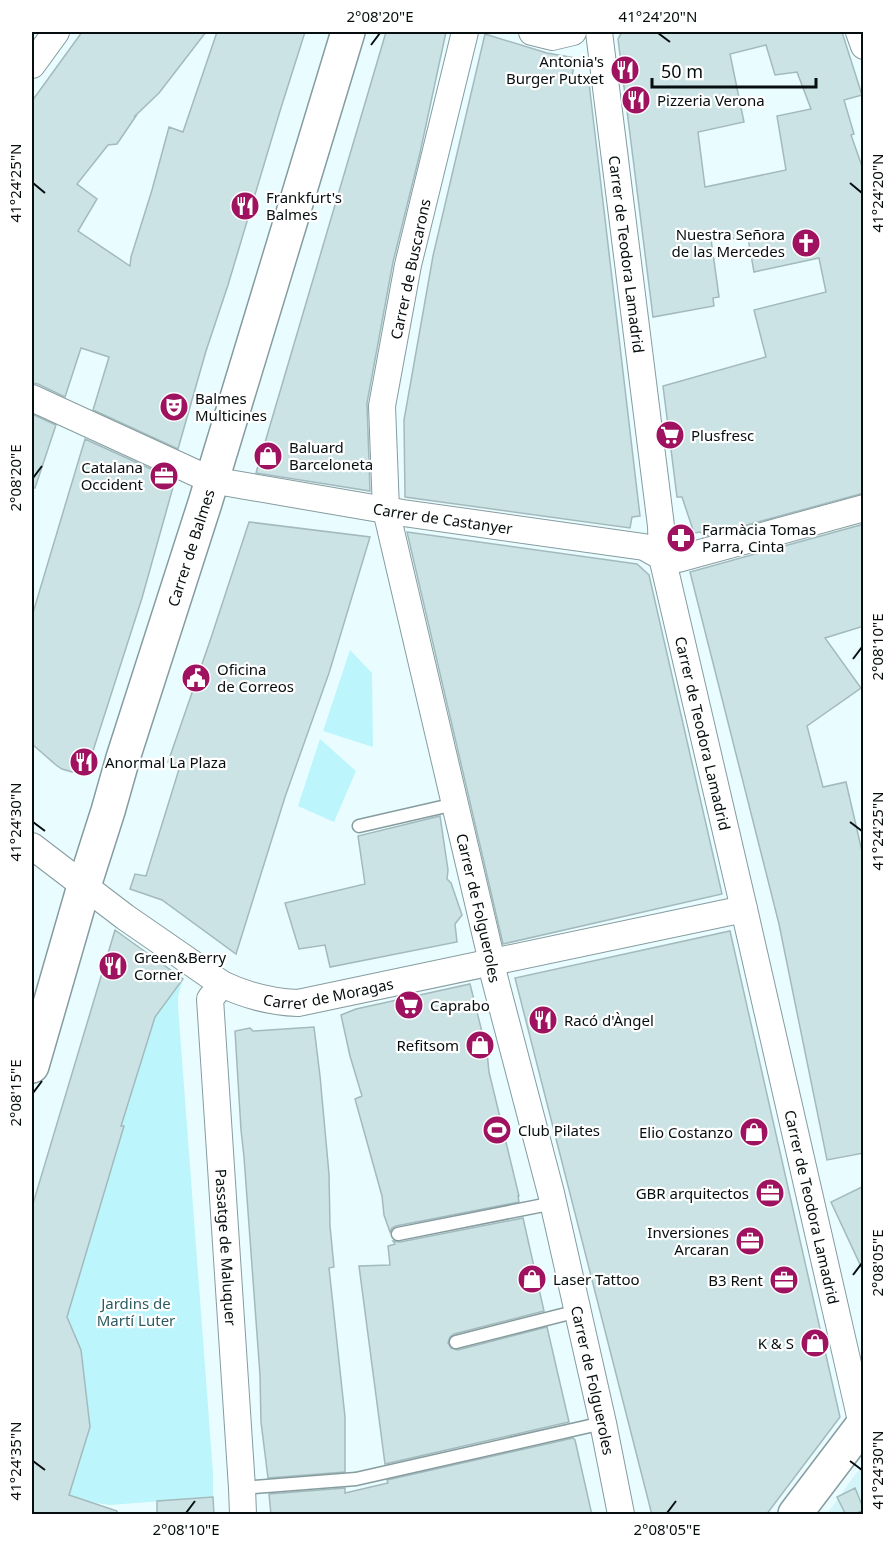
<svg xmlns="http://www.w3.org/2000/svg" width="895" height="1546" font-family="'Noto Sans',sans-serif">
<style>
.built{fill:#d3f4f8}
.green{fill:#bcf5fb}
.building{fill:#cbe3e5;stroke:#a3babd;stroke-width:1.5;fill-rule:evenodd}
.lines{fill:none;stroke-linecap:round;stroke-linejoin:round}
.lane-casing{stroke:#869c9f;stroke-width:15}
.street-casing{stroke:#869c9f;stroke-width:28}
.secondary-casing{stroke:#869c9f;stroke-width:36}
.lane{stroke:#fff;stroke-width:12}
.street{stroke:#fff;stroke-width:26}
.secondary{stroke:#fff;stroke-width:33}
.ticks{fill:none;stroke:#070e0f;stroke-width:2}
.labels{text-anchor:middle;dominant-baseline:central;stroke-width:4.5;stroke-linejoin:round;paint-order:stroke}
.poi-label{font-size:15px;fill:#070e0f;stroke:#fff;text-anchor:start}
.street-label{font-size:15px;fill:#070e0f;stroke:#fff}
.park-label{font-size:15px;fill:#2c5c61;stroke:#fff}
.neatline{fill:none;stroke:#070e0f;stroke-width:2}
.ticks-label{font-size:15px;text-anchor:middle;fill:#070e0f}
</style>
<rect width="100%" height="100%" fill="#e9fcff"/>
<!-- built -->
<path class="built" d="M863 1466V1514H827L854 1476Z"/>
<!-- green -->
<path class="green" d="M350 650 372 673 373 747 323 731Z
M320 739 356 771 334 822 298 806Z
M183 979 178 996V1006L213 1473V1497L110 1505 90 1502 69 1495 90 1426 67 1314 124 1127 121 1126 157 1010H160Z"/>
<!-- building -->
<path class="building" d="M82 32H206L159 93 135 116H136L117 144 108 145 77 184 97 199 78 231 130 266 131 257 152 190 169 127 183 132 217 32H305L280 111 228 285 206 351 178 449 93 410 109 357 81 348 65 397 38 384 32 383V101Z
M386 32H446L420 153 393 262 367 403 370 491 256 473Z
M622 32H842L862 95 844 100 854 134 851 135 864 172V493L703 537 701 532 694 533 682 497H677L663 386 766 357 754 310 826 292 819 258 754 272 748 238 711 239 719 297 713 298 714 306 653 317 618 39ZM766 45 775 75 797 72 811 109 777 116 786 170 705 187 698 132 744 122 730 54Z
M485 34 547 53 576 58 570 84 589 83 640 516 632 517 630 528 405 497 404 420 433 256Z
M32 414 56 425 35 488H32Z
M85 439 175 480 142 598 92 754 80 770 72 772 62 769 56 765 32 744V616Z
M249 522 370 537 329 673 285 797 236 954 162 900 130 889 135 874 146 876 180 766 168 762 211 638Z
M864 524V626L825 638 861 688 807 726 823 787 846 782 864 860V1153L827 1160 779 924 690 572Z
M407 532 637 564 649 575 722 894 503 944Z
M440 816 448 870 447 879 451 883 462 915 455 924 457 942 330 967 325 945 299 949 285 903 365 884 358 836Z
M115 930 183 979 155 1017 121 1126H124L67 1317 81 1350 90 1427 69 1495 117 1511V1515H32V1207Z
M730 931 840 1417 766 1515H652L515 978Z
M470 984 487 1052 489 1072 519 1196H518L519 1202 396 1226 392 1228 390 1232 384 1215 382 1196 355 1099 362 1096 350 1056 341 1015 356 1009Z
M314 1027 320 1076 329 1174 330 1226 334 1267 329 1268 345 1417V1472L268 1478 261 1422 260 1375 244 1157 241 1130 235 1031 250 1028 253 1031Z
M864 1186V1273L831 1202Z
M523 1218 544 1311 454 1334 450 1337 448 1343 451 1348 458 1350 547 1327 569 1422 385 1464 359 1266 390 1265 388 1246 395 1244 393 1241 400 1242Z
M573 1438 575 1440 592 1515H271L269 1494 345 1488V1493L388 1483 387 1480Z
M855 1488 864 1510 852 1515H846L837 1497Z
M213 1497 214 1515H157V1501Z"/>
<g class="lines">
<!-- lane casing -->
<g class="lane-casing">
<path id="lane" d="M359 826 455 804
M398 1234 554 1203
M456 1342 578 1311
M242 1488 356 1479 603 1423"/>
</g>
<!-- street casing -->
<g class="street-casing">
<g id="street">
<path id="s1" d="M465 32 408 265 382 406 386 510 492 962 494 976 551 1193 603 1423 621 1514"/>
<path d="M532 32 552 37 573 32"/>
<path id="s2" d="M599 32 661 526 662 557 744 909 862 1425"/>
<path d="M859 32 864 46"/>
<path d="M32 65 56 32"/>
<path id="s3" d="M32 398 211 480 403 513 644 547 662 557 678 559 864 508"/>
<path id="s4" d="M32 846 125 917 222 984C247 996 271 1002 298 1003L744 909"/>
<path id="s5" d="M222 984 210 999 242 1488 243 1514"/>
</g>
</g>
<!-- secondary casing -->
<g class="secondary-casing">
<g id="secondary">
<path id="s6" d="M32 1066 84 886 108 811 123 758 205 503 348 32"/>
<path d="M795 1514 864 1423"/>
</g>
</g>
<!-- lane -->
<use href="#lane" class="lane"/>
<!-- street -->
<use href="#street" class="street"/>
<!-- secondary -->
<use href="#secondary" class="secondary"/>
</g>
<!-- ticks -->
<path class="ticks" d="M658 33 670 42M371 45 380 33M33 183 45 193M850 183 862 193M33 478 42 466M853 659 862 647M33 822 45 831M850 822 862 831M33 1093 42 1081M853 1275 862 1263M33 1461 45 1470M850 1461 862 1470M186 1513 195 1501M667 1513 676 1501"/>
<!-- icons -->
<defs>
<g id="restaurant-disc" transform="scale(1.5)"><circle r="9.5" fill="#9e125f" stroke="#fff"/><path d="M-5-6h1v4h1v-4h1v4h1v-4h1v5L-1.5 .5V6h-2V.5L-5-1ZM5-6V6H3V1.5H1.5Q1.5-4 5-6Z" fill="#fff"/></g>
<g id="church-disc" transform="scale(1.5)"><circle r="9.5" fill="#9e125f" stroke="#fff"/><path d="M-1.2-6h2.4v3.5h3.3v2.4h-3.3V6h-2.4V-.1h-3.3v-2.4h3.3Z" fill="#fff"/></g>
<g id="theatre-disc" transform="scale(1.5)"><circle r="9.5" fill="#9e125f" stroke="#fff"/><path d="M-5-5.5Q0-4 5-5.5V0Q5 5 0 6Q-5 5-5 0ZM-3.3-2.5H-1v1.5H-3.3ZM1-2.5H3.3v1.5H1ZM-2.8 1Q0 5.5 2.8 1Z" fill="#fff"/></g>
<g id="supermarket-disc" transform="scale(1.5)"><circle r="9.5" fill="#9e125f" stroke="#fff"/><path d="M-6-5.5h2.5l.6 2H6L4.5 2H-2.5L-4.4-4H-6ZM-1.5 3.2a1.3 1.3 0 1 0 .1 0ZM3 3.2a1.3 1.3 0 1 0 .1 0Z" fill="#fff"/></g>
<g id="shop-disc" transform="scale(1.5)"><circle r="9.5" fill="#9e125f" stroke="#fff"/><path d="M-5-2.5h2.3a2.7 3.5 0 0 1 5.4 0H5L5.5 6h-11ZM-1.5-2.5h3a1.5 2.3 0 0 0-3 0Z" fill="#fff"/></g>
<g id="office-disc" transform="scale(1.5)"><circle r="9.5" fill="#9e125f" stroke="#fff"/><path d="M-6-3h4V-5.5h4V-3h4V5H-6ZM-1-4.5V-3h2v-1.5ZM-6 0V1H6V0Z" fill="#fff"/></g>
<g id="pharmacy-disc" transform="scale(1.5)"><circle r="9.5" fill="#9e125f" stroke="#fff"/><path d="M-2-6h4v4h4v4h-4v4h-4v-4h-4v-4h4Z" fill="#fff"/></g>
<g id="civic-disc" transform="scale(1.5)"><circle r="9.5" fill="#9e125f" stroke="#fff"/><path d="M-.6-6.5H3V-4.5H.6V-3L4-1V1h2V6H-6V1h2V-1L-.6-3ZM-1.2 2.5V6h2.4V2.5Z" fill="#fff"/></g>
<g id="stadium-disc" transform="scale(1.5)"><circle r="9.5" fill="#9e125f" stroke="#fff"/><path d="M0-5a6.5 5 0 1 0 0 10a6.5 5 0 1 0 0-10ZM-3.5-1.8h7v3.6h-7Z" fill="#fff"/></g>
</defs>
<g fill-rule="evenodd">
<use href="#restaurant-disc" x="625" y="70"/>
<use href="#restaurant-disc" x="636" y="100"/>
<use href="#restaurant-disc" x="245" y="206"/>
<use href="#church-disc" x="806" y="243"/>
<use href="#theatre-disc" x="174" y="407"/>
<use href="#supermarket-disc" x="670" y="435"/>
<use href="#shop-disc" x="268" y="456"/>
<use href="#office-disc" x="164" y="476"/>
<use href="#pharmacy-disc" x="681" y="538"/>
<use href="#civic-disc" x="196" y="678"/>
<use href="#restaurant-disc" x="84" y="762"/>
<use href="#restaurant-disc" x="113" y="966"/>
<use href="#supermarket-disc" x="409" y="1005"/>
<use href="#restaurant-disc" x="543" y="1020"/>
<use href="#shop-disc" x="480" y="1045"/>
<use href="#stadium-disc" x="497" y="1130"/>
<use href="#shop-disc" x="754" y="1132"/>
<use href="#office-disc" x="770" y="1193"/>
<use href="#office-disc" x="750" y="1241"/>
<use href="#shop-disc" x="532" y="1279"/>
<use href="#office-disc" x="784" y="1280"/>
<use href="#shop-disc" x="815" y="1343"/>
</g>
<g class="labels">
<!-- poi labels -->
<g class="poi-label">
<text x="604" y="61" text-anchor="end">Antonia's<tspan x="604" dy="17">Burger Putxet</tspan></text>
<text x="657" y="100">Pizzeria Verona</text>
<text x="266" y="197">Frankfurt's<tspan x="266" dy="17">Balmes</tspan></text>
<text x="785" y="234" text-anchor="end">Nuestra Señora<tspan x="785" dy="17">de las Mercedes</tspan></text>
<text x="195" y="398">Balmes<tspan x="195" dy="17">Multicines</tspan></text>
<text x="691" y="435">Plusfresc</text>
<text x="289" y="447">Baluard<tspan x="289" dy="17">Barceloneta</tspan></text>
<text x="143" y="467" text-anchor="end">Catalana<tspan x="143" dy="17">Occident</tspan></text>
<text x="702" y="529">Farmàcia Tomas<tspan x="702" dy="17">Parra, Cinta</tspan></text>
<text x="217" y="669">Oficina<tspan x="217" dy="17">de Correos</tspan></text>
<text x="105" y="762">Anormal La Plaza</text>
<text x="134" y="957">Green&amp;Berry<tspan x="134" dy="17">Corner</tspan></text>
<text x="430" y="1005">Caprabo</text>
<text x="564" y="1020">Racó d'Àngel</text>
<text x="459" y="1045" text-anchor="end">Refitsom</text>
<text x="518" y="1130">Club Pilates</text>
<text x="733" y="1132" text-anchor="end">Elio Costanzo</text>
<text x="749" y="1193" text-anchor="end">GBR arquitectos</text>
<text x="729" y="1232" text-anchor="end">Inversiones<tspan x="729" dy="17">Arcaran</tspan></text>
<text x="553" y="1279">Laser Tattoo</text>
<text x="763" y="1280" text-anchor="end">B3 Rent</text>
<text x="794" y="1343" text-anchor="end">K &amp; S</text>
</g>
<!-- street labels -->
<g class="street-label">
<text stroke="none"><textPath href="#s2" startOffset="224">Carrer de Teodora Lamadrid</textPath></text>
<text transform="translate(410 269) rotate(-78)">Carrer de Buscarons</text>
<text stroke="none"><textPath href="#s3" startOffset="432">Carrer de Castanyer</textPath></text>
<text stroke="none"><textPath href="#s6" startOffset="542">Carrer de Balmes</textPath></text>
<text stroke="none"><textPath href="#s2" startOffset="710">Carrer de Teodora Lamadrid</textPath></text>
<text stroke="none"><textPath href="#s1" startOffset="896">Carrer de Folgueroles</textPath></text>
<text stroke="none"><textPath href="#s4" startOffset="345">Carrer de Moragas</textPath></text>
<text stroke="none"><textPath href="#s2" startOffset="1196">Carrer de Teodora Lamadrid</textPath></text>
<text stroke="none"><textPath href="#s5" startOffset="268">Passatge de Maluquer</textPath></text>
<text stroke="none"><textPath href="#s1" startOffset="1382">Carrer de Folgueroles</textPath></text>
</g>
<!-- park labels -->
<g class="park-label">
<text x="136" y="1303">Jardins de<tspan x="136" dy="17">Martí Luter</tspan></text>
</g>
</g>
<!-- border -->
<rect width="895" height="1546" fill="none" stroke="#ffffff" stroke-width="66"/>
<!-- scale -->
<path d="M652 78v9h164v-9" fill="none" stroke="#070e0f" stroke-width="3"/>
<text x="661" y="78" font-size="18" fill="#070e0f" stroke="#ffffff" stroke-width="4.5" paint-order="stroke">50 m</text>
<rect x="33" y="33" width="829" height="1480" class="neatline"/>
<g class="ticks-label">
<text x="380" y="22">2°08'20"E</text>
<text x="658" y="22">41°24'20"N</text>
<text transform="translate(16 183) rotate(-90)" y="5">41°24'25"N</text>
<text transform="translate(878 193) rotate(-90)" y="5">41°24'20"N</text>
<text transform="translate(16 478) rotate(-90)" y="5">2°08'20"E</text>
<text transform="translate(878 647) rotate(-90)" y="5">2°08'10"E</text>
<text transform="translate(16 822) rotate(-90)" y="5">41°24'30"N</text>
<text transform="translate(878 831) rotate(-90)" y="5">41°24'25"N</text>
<text transform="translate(16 1093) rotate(-90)" y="5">2°08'15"E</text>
<text transform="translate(878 1263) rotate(-90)" y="5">2°08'05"E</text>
<text transform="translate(16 1461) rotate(-90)" y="5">41°24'35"N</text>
<text transform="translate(878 1470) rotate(-90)" y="5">41°24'30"N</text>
<text x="186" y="1535">2°08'10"E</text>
<text x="667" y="1535">2°08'05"E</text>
</g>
</svg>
